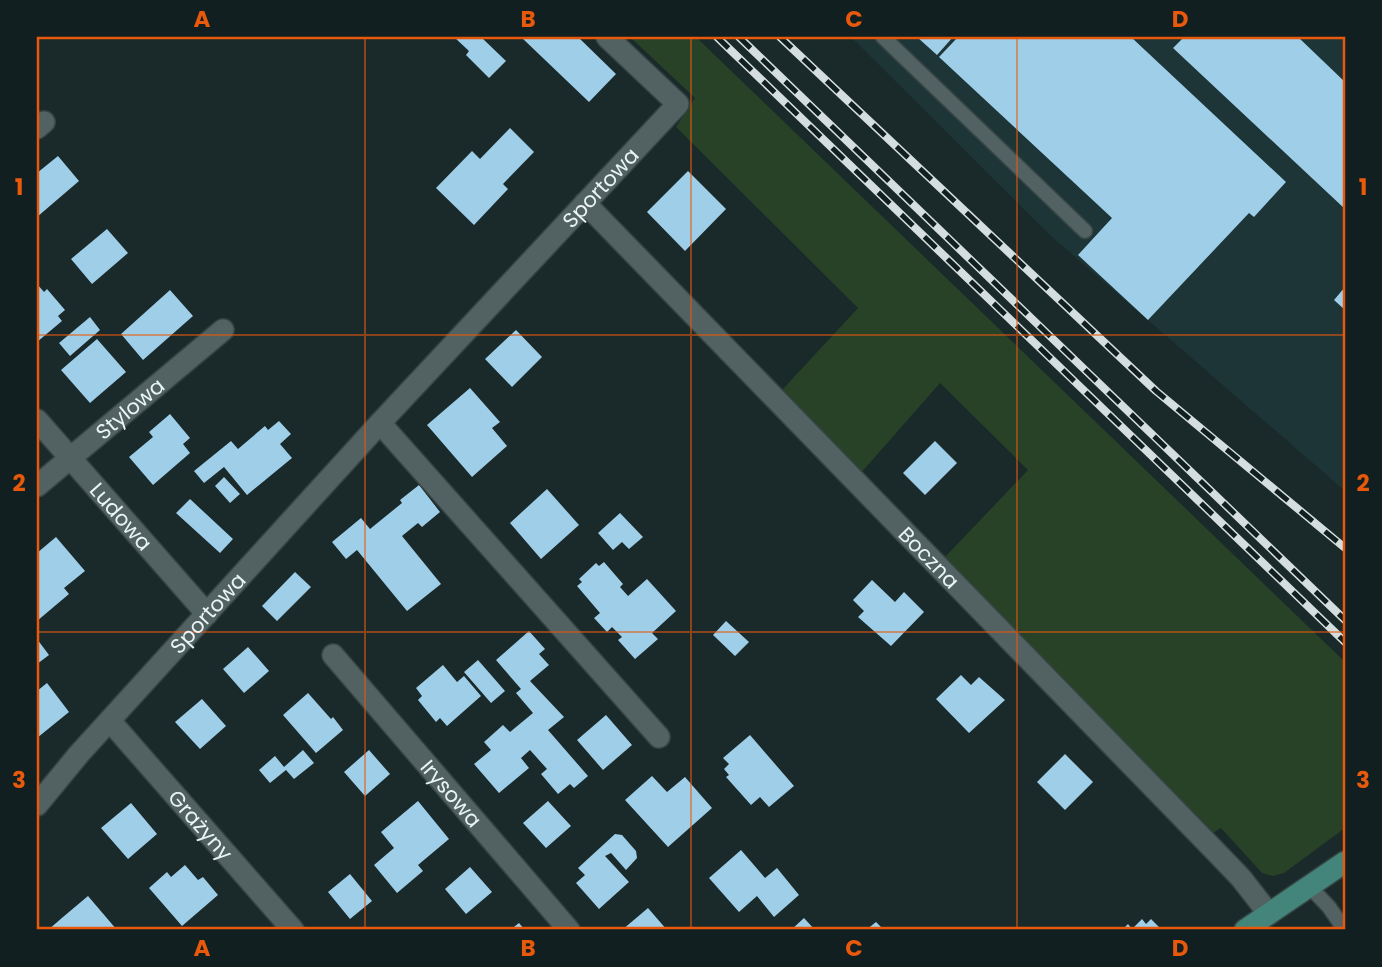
<svg xmlns="http://www.w3.org/2000/svg" width="1382" height="967" font-family="Poppins,sans-serif">
<style>
.built{fill:#1d3537}
.green{fill:#274227}
.building{fill:#9fcee8}
.lines{fill:none;stroke-linecap:round;stroke-linejoin:round}
.lane-casing{stroke:#374444;stroke-width:17}
.street-casing{stroke:#374444;stroke-width:24}
.secondary-casing{stroke:#374444;stroke-width:24}
.lane{stroke:#526263;stroke-width:14}
.street{stroke:#526263;stroke-width:21}
.secondary{stroke:#43857a;stroke-width:21}
.rail-casing{stroke:#d4dede;stroke-width:8}
.rail{stroke:#111f21;stroke-width:5;stroke-dasharray:16;stroke-linecap:butt}
.grid{fill:none;stroke:#e8590c;stroke-width:2;stroke-opacity:0.55}
.labels{text-anchor:middle;dominant-baseline:central;stroke-width:7;stroke-linejoin:round;paint-order:stroke}
.street-label{font-size:21px;fill:#eaf4f4;stroke:#111f21}
.neatline{fill:none;stroke:#e8590c;stroke-width:2.5}
.grid-label{font-size:23px;text-anchor:middle;font-weight:bold;fill:#e8590c}
</style>
<rect width="100%" height="100%" fill="#1a292a"/>
<!-- built -->
<path class="built" d="M851 37H1345V491L1051 236Z"/>
<!-- green -->
<path class="green" d="M630 37H696L1345 662V828L1284 873 1273 876 1262 873 1221 828 1211 834 945 557 1028 470 940 383 860 474 782 390 858 308 676 127 695 98Z"/>
<!-- building -->
<path class="building" d="M454 37H481L506 61 489 78 466 55 469 51Z
M521 37H578L616 74 589 102Z
M917 37H953L937 55Z
M958 37H1131L1286 182 1254 217 1249 213 1148 320 1078 255 1112 218 939 57Z
M1184 37H1298L1345 82V209L1173 48Z
M510 128 534 152 503 184 508 189 474 225 436 188 472 151 480 159Z
M58 156 79 181 37 217V173Z
M688 171 726 209 685 251 647 212Z
M107 229 128 253 92 284 71 259Z
M37 284 44 292 47 289 65 310 58 316 62 321 37 342Z
M1345 287V310L1334 300Z
M170 290 193 316 143 360 121 334Z
M90 317 100 330 70 356 59 343Z
M516 330 542 357 512 387 485 359Z
M97 339 126 372 90 403 61 370Z
M470 388 500 422 492 428 507 446 472 477 427 425Z
M170 414 190 438 183 444 190 453 153 485 129 457 153 437 149 432Z
M279 421 291 434 280 444 292 458 247 495 224 467 204 483 194 471 231 441 238 449 265 426 268 430Z
M935 441 957 463 925 495 903 473Z
M224 477 240 494 230 503 215 486Z
M419 485 440 512 422 527 418 523 402 536 441 584 407 611 357 550 346 559 332 542 361 518 370 529 402 503 400 500Z
M547 489 579 525 541 559 510 523Z
M190 499 233 539 220 553 176 513Z
M620 513 643 537 629 549 622 542 613 550 598 533Z
M56 537 85 571 64 588 69 594 37 621V553Z
M604 562 623 584 620 587 628 596 647 579 676 611 652 633 658 639 635 659 618 640 622 637 612 627 607 632 594 618 600 613 577 586 582 582 579 579 596 563 599 566Z
M295 572 311 587 277 621 262 606Z
M872 580 895 602 904 592 924 612 891 646 858 617 864 611 853 600Z
M726 621 749 642 735 656 713 635Z
M529 631 545 649 539 654 549 665 530 681 564 717 548 730 588 776 574 788 570 784 558 794 541 774 547 769 530 750 521 758 529 768 499 793 474 764 491 750 484 742 503 725 510 732 533 713 516 693 521 689 496 660Z
M37 639 49 655 37 664Z
M248 647 269 671 244 693 223 669Z
M478 660 505 691 491 703 464 672Z
M443 665 457 682 464 676 481 696 447 726 440 718 436 722 418 700 422 696 416 688Z
M961 675 971 685 979 677 1005 700 969 733 936 699Z
M47 683 69 712 37 738V691Z
M308 693 331 719 333 717 343 730 316 753 283 715Z
M202 699 226 726 200 749 175 722Z
M606 715 632 745 603 770 577 740Z
M750 735 794 786 769 807 760 797 751 805 726 777 729 775 724 769 729 764 723 758Z
M303 750 314 763 294 779 286 770 270 783 259 770 275 756 284 767Z
M369 750 390 774 365 796 344 772Z
M1065 754 1093 782 1065 810 1037 782Z
M652 776 667 792 685 777 712 808 668 847 625 800Z
M418 801 449 839 418 865 423 871 397 893 374 865 394 848 381 832Z
M548 801 571 826 546 848 523 823Z
M131 803 157 834 128 859 101 828Z
M615 834 622 835 636 851 637 858 626 870 611 853 605 856 629 882 599 909 576 883 585 875 578 868Z
M741 850 765 878 777 868 799 895 774 917 757 896 739 912 709 878Z
M185 865 198 880 203 877 218 895 182 926 149 888 167 872 171 877Z
M470 867 492 892 466 914 445 889Z
M350 874 372 901 350 919 328 892Z
M88 896 117 930H48L63 917Z
M648 908 667 930H622Z
M804 918 815 930H791Z
M1142 919 1146 924 1151 919 1162 930H1122L1128 924 1132 929Z
M876 922 884 930H866Z
M519 923 525 930H510Z"/>
<g class="lines">
<!-- lane casing -->
<g class="lane-casing">
<path id="lane" d="M883 37 1085 231
M1310 887 1329 907 1345 930"/>
</g>
<!-- street casing -->
<g class="street-casing">
<g id="street">
<path d="M37 128 44 122"/>
<path id="s1" d="M585 203 1217 853 1241 878 1269 914"/>
<path id="s2" d="M37 420 207 614"/>
<path d="M380 423 659 737"/>
<path id="s3" d="M37 486 223 330"/>
<path id="s4" d="M333 655 569 930"/>
<path id="s5" d="M110 721 293 930"/>
<path id="s6" d="M37 805 79 754 380 423 678 104 607 37"/>
</g>
</g>
<!-- secondary casing -->
<g class="secondary-casing">
<path id="secondary" d="M1245 930 1345 862"/>
</g>
<!-- lane -->
<use href="#lane" class="lane"/>
<!-- street -->
<use href="#street" class="street"/>
<!-- secondary -->
<use href="#secondary" class="secondary"/>
<!-- rail casing -->
<g class="rail-casing">
<path id="rail" d="M717 37 1345 642
M739 37 1345 620
M780 37 1156 391 1345 548"/>
</g>
<!-- rail -->
<use href="#rail" class="rail"/>
</g>
<!-- grid -->
<path class="grid" d="M365 37V930M691 37V930M1017 37V930M37 335H1345M37 632H1345"/>
<g class="labels">
<!-- street labels -->
<g class="street-label">
<text stroke="none"><textPath href="#s6" startOffset="836">Sportowa</textPath></text>
<text stroke="none"><textPath href="#s3" startOffset="121">Stylowa</textPath></text>
<text stroke="none"><textPath href="#s2" startOffset="128">Ludowa</textPath></text>
<text stroke="none"><textPath href="#s1" startOffset="494">Boczna</textPath></text>
<text stroke="none"><textPath href="#s6" startOffset="257">Sportowa</textPath></text>
<text stroke="none"><textPath href="#s4" startOffset="182">Irysowa</textPath></text>
<text stroke="none"><textPath href="#s5" startOffset="138">Grażyny</textPath></text>
</g>
</g>
<!-- border -->
<rect width="1382" height="967" fill="none" stroke="#111f21" stroke-width="77"/>
<rect x="38" y="38" width="1306" height="890" class="neatline"/>
<g class="grid-label">
<text x="202" y="27">A</text>
<text x="528" y="27">B</text>
<text x="854" y="27">C</text>
<text x="1180" y="27">D</text>
<text x="19" y="195">1</text>
<text x="1363" y="195">1</text>
<text x="19" y="491">2</text>
<text x="1363" y="491">2</text>
<text x="19" y="788">3</text>
<text x="1363" y="788">3</text>
<text x="202" y="956">A</text>
<text x="528" y="956">B</text>
<text x="854" y="956">C</text>
<text x="1180" y="956">D</text>
</g>
</svg>
